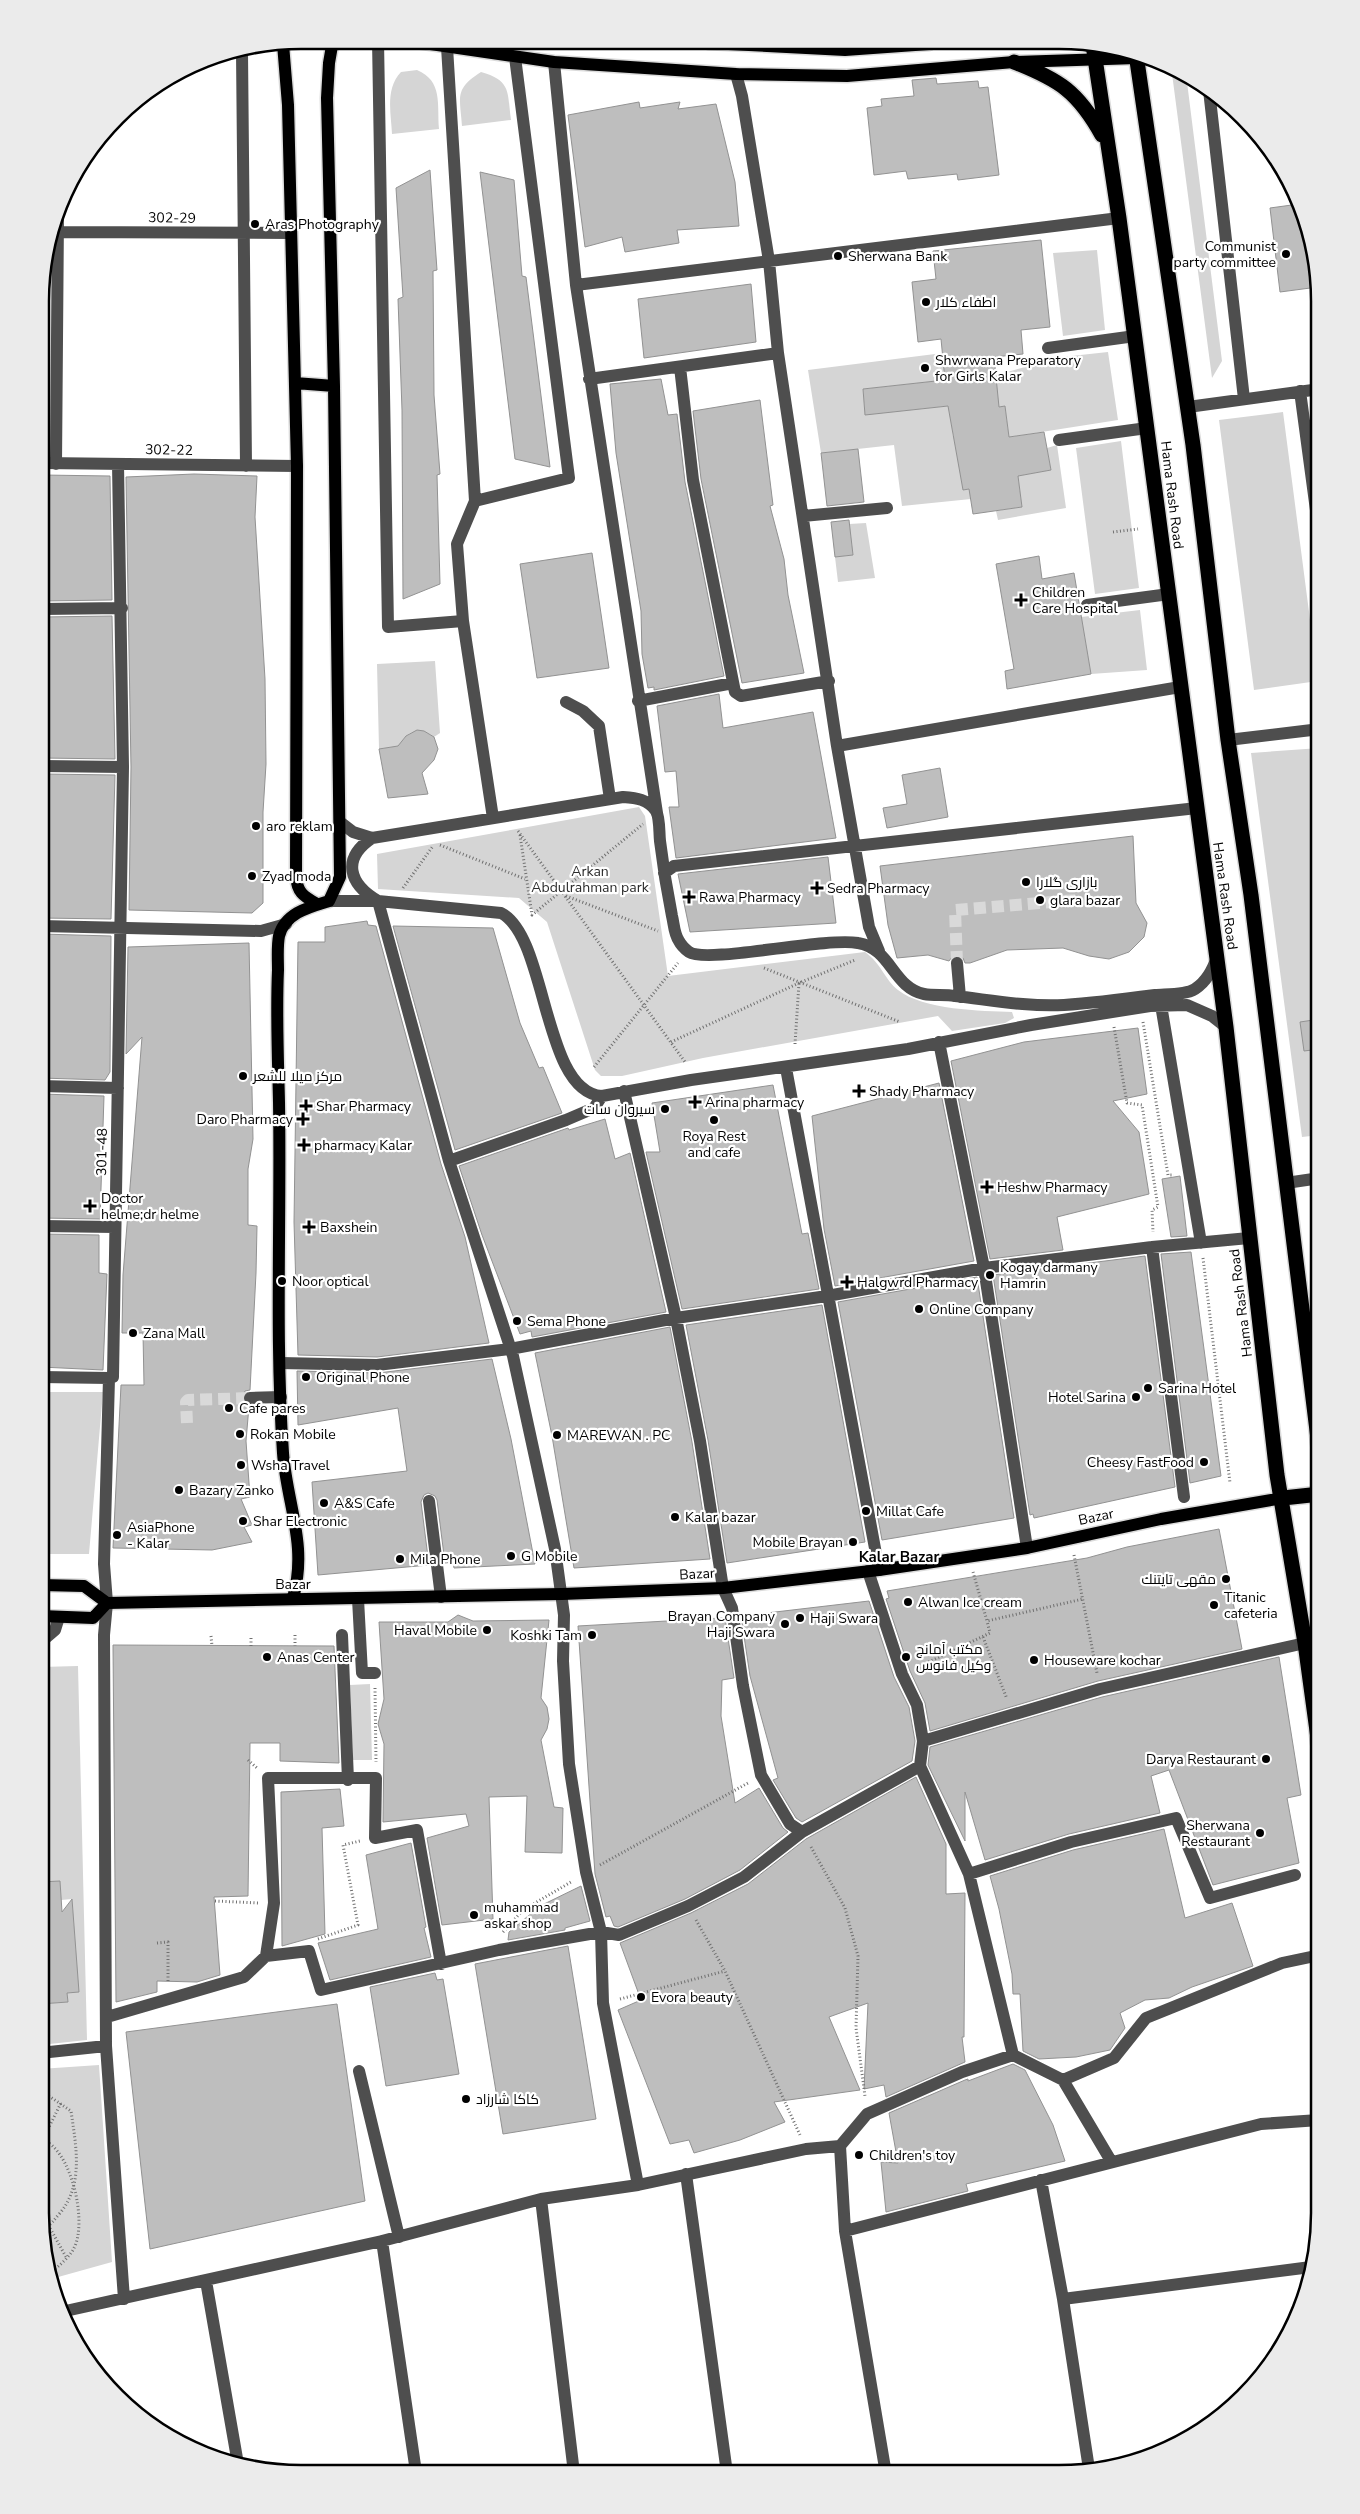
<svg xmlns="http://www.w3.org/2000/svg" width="1360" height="2514" font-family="'Nunito Sans',Cairo,sans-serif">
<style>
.green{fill:#d5d5d5}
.building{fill:#bebebe;stroke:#929292}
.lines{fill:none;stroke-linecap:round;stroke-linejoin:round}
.minor-tunnel{stroke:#d9d9d9;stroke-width:12;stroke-dasharray:12 6;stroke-linecap:butt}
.major-casing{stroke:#dbdbdb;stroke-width:15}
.highway-casing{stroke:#dbdbdb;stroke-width:18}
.path{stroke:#707070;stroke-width:3;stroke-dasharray:1 2.5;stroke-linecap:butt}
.minor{stroke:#4e4e4e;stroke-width:12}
.major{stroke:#000;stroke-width:12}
.highway{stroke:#000;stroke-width:15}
.poi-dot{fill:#000;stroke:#fff;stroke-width:2}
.labels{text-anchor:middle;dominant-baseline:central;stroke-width:4.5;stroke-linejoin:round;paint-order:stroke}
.street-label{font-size:14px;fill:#000;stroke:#fff}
.poi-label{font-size:14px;fill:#000;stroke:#fff;text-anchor:start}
.park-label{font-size:14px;fill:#2c2c2c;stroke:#fff}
.neighbourhood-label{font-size:15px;font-weight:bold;fill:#000;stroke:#fff}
.rim{fill:none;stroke:#000;stroke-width:2.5}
</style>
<rect width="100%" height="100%" fill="#fff"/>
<!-- green -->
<path class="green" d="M1171 66 1186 74 1222 361 1212 378Z
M417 70C443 81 437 104 439 129L392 134C391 113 385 89 401 72Z
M481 72C512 81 507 92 511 120L462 126C460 97 454 89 481 72Z
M1097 250 1105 330 1063 336 1053 253Z
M1108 352 1118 420 1009 437 1005 406 976 410 996 375 1062 357Z
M943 353 945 380 863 389 865 414 950 406 953 436 965 435 963 490 970 489 971 499 902 506 894 445 821 453 808 370Z
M1283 412 1318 681 1254 690 1219 420Z
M1121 441 1139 588 1095 594 1076 448Z
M1057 445 1066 508 998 520 996 511 1022 507 1018 476 1051 470 1047 448Z
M866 523 875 578 838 582 835 557 853 555 849 524Z
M1140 610 1147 670 1091 674 1081 617Z
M435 661 440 733 434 737C421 727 406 730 400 746L379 749 377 664Z
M1320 748V1135L1302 1137 1251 753Z
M639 807 645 816 668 976 865 952C881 963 885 980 898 990 923 1010 982 1011 1012 1012L1014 1018 1005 1023 952 1031 938 1016 703 1058 622 1076H601L595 1070 547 922 519 898 378 889 377 854Z
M41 1392H103L89 1554H41Z
M78 1666 87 2040 40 2045V2004L68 2002 67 1993 78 1992 72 1899 61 1900 60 1881 47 1882 45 1873 48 1741 41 1740V1667Z
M370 1684 372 1760H353L350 1685Z
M99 2065 112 2262 51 2279 40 2213V2069Z"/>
<!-- building -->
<path class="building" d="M936 78 937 84 978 81 979 88 988 87 999 175 958 180 957 174 908 179 906 171 874 175 867 108 882 106 881 99 914 96 912 80Z
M639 102 640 108 680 102 678 109 716 104 735 182 739 226 677 230 679 243 625 252 622 237 585 247 568 115Z
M430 170 437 270 433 271 434 395 440 474 437 475 440 584 403 599 402 410 398 299 403 297 396 188Z
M480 172 514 180 522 276 526 277 550 467 515 459Z
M1299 204 1306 217 1318 287 1280 292 1270 208Z
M1041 240 1050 327 1021 330 1023 354 994 357 999 407 1005 406 1009 437 1044 432 1051 470 1018 476 1022 507 973 514 969 489 963 490 948 406 865 415 863 389 945 380 941 339 918 342 912 282 936 279 933 251Z
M751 284 756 342 644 358 638 299Z
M661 379 668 415 677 414 685 482 724 676 654 690V687L648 688 642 654 641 611 616 453 610 384Z
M760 400 773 505 770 506 784 559 788 595 804 673 742 683 701 479 693 411Z
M858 449 864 502 827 506 821 453Z
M194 474 257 476 255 517 265 679 266 764 263 812V903L252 913 129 910 131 767 126 477Z
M42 475 110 476 112 600 42 601Z
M849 520 853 555 835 557 831 522Z
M592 553 609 668 537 678 520 564Z
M1039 556 1042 579 1074 573 1091 674 1007 689 1005 671 1014 669 996 564Z
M112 616 115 759 42 758V617Z
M719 694 723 728 813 712 836 838 676 858 669 807H679L676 771 665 772 657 706Z
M417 730 424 731 434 737 438 749 434 760 422 773 428 794 388 798 379 749 398 746 406 736Z
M940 768 948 817 887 828 883 808 907 804 902 775Z
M42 774 115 775 111 919 41 918Z
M1133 836 1136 903 1147 923 1144 937 1129 952 1109 959 1089 956 1063 948 1007 950 970 963H965L963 958 957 955 952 957 949 961 928 955 897 958 888 925 880 866Z
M828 857 836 923 690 932 678 874Z
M367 921 368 925 376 926 441 1164 465 1237 489 1343 377 1357 298 1355 294 1222 298 942H325V927Z
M393 926 493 928 520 1023 539 1068 543 1067 562 1113 455 1150Z
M41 934 111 936 110 1072 105 1080 41 1078Z
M249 943 253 1139 248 1169V1225L257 1226 256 1273 250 1390 245 1391 242 1398 243 1403 249 1406 246 1441 250 1497 241 1499 252 1525 244 1527 252 1542 212 1550 113 1548 121 1385H144L143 1333H122L123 1275 142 1037 126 1054 128 947Z
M1320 1019V1049L1304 1051 1300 1022Z
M1138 1028 1147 1094 1113 1101 1139 1132 1149 1194 1057 1217 1063 1250 990 1259 951 1061 1024 1042Z
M939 1083 974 1261 835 1286 824 1229 812 1116Z
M773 1085 802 1234 808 1233 819 1289 682 1309 646 1152H660L652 1103Z
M41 1094 104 1096 100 1219 41 1218Z
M605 1119 615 1159 630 1153 666 1312 532 1337 531 1331 520 1334 482 1235 459 1166 568 1128 569 1130Z
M1180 1176 1187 1236 1171 1237 1162 1179Z
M41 1234 99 1235V1273L107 1274 103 1370 41 1367Z
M1191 1252 1221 1476 1190 1483 1161 1254Z
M1145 1256 1175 1487 1034 1518 1033 1514 1030 1515 993 1275Z
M977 1277 1014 1518 882 1540 838 1302Z
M822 1305 865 1542 727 1563 708 1440 686 1325Z
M670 1327 692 1442 710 1559 574 1568 552 1436 535 1353Z
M492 1359 511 1439 535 1564 454 1568 453 1562 445 1563 437 1500 435 1496 428 1493 424 1495 421 1502 429 1565 318 1575 312 1482 407 1471 398 1408 298 1425 297 1371 378 1373Z
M1219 1529 1242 1649 1098 1681 930 1731 925 1703 910 1671 886 1599 889 1598 887 1591 1087 1558 1127 1547Z
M869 1601 894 1677 909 1707 915 1741 912 1761 802 1822 796 1818 773 1780 778 1778 750 1676 741 1616Z
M458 1615 473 1621 549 1620 541 1698 547 1707 549 1719 547 1729 541 1740 554 1807 563 1808 562 1853 525 1852 527 1796 489 1797 493 1919 442 1925 427 1838 469 1826 466 1814 383 1822 384 1744 378 1724 384 1699 379 1622H448Z
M720 1618H725L734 1678 722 1680 721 1716 735 1803 759 1788 783 1828 788 1832 740 1870 685 1899 618 1927 614 1926 610 1916 606 1917 595 1874 578 1626Z
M113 1645 334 1646 339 1763 280 1761V1743H250L248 1896 214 1897 220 1975 197 1982 157 1981V1992L116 2002Z
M1279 1657 1301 1795 1287 1798 1299 1863 1213 1885 1169 1770 1151 1776 1160 1813 1069 1834 985 1860 965 1792V1841L928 1765 930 1747 1102 1697Z
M916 1777 946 1844V1894L965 1893 964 2037H962L965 2062 886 2097 884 2085 864 2089 868 2003 829 2017 860 2090 774 2102 785 2122 740 2140 694 2153 689 2140 670 2144 618 2010 641 2000 620 1943 691 1913 748 1884 806 1839Z
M340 1789 344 1826 322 1828 325 1934 282 1946 281 1792Z
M1164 1829 1185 1918 1232 1903 1253 1966 1192 1987 1169 1998 1145 2000 1120 2013 1125 2028 1110 2050 1076 2057 1039 2059 1023 2051 1020 1994H1013L1012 1974 999 1909 990 1876 1073 1850Z
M411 1843 426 1927 424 1928 431 1957 330 1980 318 1943 378 1929 366 1855Z
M60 1881 62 1912 72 1899 79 1992 67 1993 68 2002 40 2004V1971L46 1970 40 1882Z
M581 1886 590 1921 565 1928V1930L508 1940 509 1932 540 1906Z
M568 1946 596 2119 503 2134 475 1964Z
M435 1973 437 1980 443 1979 459 2074 386 2086 370 1987Z
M337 2004 365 2201 150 2249 126 2032Z
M1013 2064 1025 2070 1053 2125 1065 2161 966 2184 968 2191 886 2212 881 2162 898 2163 889 2113 965 2080 968 2079V2081Z"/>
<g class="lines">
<!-- minor-tunnel -->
<path class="minor-tunnel" d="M957 963 955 910 1077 900
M187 1423 186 1402 188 1400 250 1398"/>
<!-- major casing -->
<g class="major-casing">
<path id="major" d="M410 41 554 62 736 74 847 76 1014 62 1137 58
M708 43 845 50 929 44
M283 44 288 105 297 466 296 876C297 892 303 896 317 904
M295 383 334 386
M41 1585 84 1586 107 1603
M293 1598C308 1545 287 1505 283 1453 275 1337 281 1219 279 1102 278 1058 276 1014 278 970 278 960 277 946 279 936 285 913 309 907 329 901L340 877 334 386 327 98 329 63 333 40
M107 1603 562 1594 723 1588 879 1570 1027 1548 1161 1519 1283 1498
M41 1616 93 1618 107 1603"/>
</g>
<!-- highway casing -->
<g class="highway-casing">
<path id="highway" d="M1093 45 1119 218 1226 1027 1277 1475 1305 1643 1320 1753
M1136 54 1193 445 1228 740 1251 895 1320 1455
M1014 62C1060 80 1078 92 1102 135
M1283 1498 1320 1494"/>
</g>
<!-- path -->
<path class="path" d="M1113 532 1138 529
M518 831 685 1062
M520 835 532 915 643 824
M440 845 525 879
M403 888 433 846
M566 896 658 931
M764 968 900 1022
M1143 1022 1168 1175H1174
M1114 1027 1127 1103 1142 1105 1158 1207 1152 1210 1153 1232
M671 1042 799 983 855 960
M795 1044 799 983
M594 1067 678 963
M1203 1258 1230 1483
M1074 1555 1097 1673
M973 1572 987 1621 1083 1599
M295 1635V1646
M211 1636 212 1646
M983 1637 1007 1699
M251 1646V1636
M916 1668 990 1633 987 1621
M375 1688 376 1762
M248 1760 257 1768
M811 1847 845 1908 858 1956 856 2028 865 2096
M600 1865 748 1783
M215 1901 259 1903
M696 1920 725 1971 800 2135
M503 1932 523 1910 571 1882
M318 1939 358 1925 343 1845 360 1841
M157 1943 168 1942V1981
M620 1999 725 1971
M40 2090 71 2111C76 2146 84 2184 60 2213 54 2220 51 2225 43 2229
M40 2139C71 2146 88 2222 74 2248 71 2255 57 2269 50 2272
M40 2145 61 2103
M40 2210 66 2257"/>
<!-- minor -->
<path class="minor" d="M378 40 388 627 463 621
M447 47 475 501 457 544 463 621 493 818
M242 52 246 466
M554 62 576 285 657 813
M736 74 742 96 769 261 778 353 837 746 869 927 879 951
M1209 90 1244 399
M53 232 290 233
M576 285 1119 218
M1048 348 1135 336
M680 367 693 480 735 692 741 696 829 681
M589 379 778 353
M1300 391 1320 540
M1188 407 1320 389
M1059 440 1147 428
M42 463 297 466
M56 464 58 215
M118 464 123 767 113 1377 109 1378 104 1564 107 1603 104 1635 106 2046 124 2299
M475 501 569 478 515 57
M803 516 887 508
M1087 605 1169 594
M42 609 122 608
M638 701 733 683
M566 702 583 711 599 726 610 799
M1228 740 1320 729
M837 746 1180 687
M42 766 123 767
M340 822 353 832 372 838 623 797C636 798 648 799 656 811 660 818 659 832 660 841 663 866 667 891 672 916 674 924 674 934 679 941 681 945 685 949 689 952 707 964 824 937 858 943 891 948 893 988 924 994 934 996 945 994 955 996 991 1000 1027 1007 1064 1005 1094 1003 1125 999 1155 995 1166 994 1186 995 1195 989 1207 981 1212 970 1217 958
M372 838C341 859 349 884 378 901L449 1161 513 1356 555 1549 564 1615 563 1661 569 1764 586 1872 601 1932 603 2003 638 2185
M664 873 674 866 1197 808
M329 901H378L501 913C548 937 542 1092 602 1096L691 1080 908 1049 1031 1025 1150 1006 1187 1005 1212 1016 1226 1027
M41 926 261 931 286 924
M957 963 960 997
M1161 1005 1201 1243
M939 1042 984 1268 1027 1548
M786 1068 879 1570
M41 1086 118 1088
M449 1161 566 1120 594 1108 602 1096
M1286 1183 1320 1178
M41 1226 115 1227
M1152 1247 1184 1497
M280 1363 377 1365 510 1349 676 1318 827 1296 984 1268 1152 1247 1249 1238
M41 1377 109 1378
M250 1398 281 1397
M429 1501 441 1597
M868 1571 902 1674 917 1705 923 1741 920 1766 969 1874 1013 2055
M358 1599 362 1673H375
M342 1635 348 1780
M41 1642 55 1630 59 1617
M923 1741 1100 1689 1305 1643
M802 1832 920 1766
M969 1874 1071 1842 1176 1818 1210 1898 1295 1875
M266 1956 309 1951 321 1990 499 1950 601 1932 619 1935 688 1906 744 1877 802 1832 790 1824 761 1775 743 1686 732 1608 723 1588 700 1441 676 1318 624 1091
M107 2017 244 1977 266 1956 274 1903 268 1778H376L375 1838 417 1830 441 1964
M40 2053 106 2046
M359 2071 399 2237
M1063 2080 1111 2161
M686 2174 727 2473
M1041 2180 1063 2299 1089 2469
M541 2199 574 2473
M845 2231 1261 2124 1319 2120
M382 2241 416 2472
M206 2281 238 2464
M1063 2299 1311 2267
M61 2312 382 2241 541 2199 638 2185 806 2149 840 2146
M886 2474 845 2231 840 2146 867 2114 962 2072 1013 2055 1063 2080 1114 2058 1146 2018 1282 1963 1320 1955"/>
<!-- major -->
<use href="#major" class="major"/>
<!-- highway -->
<use href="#highway" class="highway"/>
</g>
<!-- markers -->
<g class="poi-dot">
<circle cx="255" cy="224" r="5"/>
<circle cx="1286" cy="254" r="5"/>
<circle cx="838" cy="256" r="5"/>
<circle cx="926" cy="302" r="5"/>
<circle cx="925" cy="368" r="5"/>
<path d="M1018.5 592.5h5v5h5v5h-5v5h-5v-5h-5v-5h5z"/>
<circle cx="256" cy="826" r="5"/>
<circle cx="252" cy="876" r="5"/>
<circle cx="1026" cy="882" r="5"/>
<path d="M814.5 880.5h5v5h5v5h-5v5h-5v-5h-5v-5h5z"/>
<path d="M686.5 889.5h5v5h5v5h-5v5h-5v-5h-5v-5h5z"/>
<circle cx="1040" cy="900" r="5"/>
<circle cx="243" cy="1076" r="5"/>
<path d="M856.5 1083.5h5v5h5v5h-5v5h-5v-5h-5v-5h5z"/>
<path d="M692.5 1094.5h5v5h5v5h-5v5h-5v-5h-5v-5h5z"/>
<path d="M303.5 1098.5h5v5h5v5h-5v5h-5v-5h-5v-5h5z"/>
<circle cx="665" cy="1109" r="5"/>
<path d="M300.5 1111.5h5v5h5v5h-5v5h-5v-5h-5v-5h5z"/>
<circle cx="714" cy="1120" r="5"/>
<path d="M301.5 1137.5h5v5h5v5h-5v5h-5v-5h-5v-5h5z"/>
<path d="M984.5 1179.5h5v5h5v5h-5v5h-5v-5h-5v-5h5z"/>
<path d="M87.5 1198.5h5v5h5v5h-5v5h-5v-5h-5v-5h5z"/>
<path d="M306.5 1219.5h5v5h5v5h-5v5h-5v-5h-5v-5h5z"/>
<circle cx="990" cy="1275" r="5"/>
<circle cx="282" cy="1281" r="5"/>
<path d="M844.5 1274.5h5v5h5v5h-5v5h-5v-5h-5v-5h5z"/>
<circle cx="919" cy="1309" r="5"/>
<circle cx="517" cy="1321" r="5"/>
<circle cx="133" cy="1333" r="5"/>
<circle cx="306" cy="1377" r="5"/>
<circle cx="1148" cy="1388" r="5"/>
<circle cx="1136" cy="1397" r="5"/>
<circle cx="229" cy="1408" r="5"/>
<circle cx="240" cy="1434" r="5"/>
<circle cx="557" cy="1435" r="5"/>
<circle cx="1204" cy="1462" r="5"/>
<circle cx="241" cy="1465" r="5"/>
<circle cx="179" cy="1490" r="5"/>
<circle cx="324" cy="1503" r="5"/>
<circle cx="866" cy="1511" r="5"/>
<circle cx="675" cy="1517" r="5"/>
<circle cx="243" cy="1521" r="5"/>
<circle cx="117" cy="1535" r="5"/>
<circle cx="853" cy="1542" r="5"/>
<circle cx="511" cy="1556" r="5"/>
<circle cx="400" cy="1559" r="5"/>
<circle cx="1226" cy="1579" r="5"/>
<circle cx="908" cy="1602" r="5"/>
<circle cx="1214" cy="1605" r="5"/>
<circle cx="800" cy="1618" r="5"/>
<circle cx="785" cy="1624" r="5"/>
<circle cx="487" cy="1630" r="5"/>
<circle cx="592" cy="1635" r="5"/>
<circle cx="267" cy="1657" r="5"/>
<circle cx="906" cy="1657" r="5"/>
<circle cx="1034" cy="1660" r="5"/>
<circle cx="1266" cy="1759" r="5"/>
<circle cx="1260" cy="1833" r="5"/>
<circle cx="474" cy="1915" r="5"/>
<circle cx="641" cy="1997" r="5"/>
<circle cx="466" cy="2099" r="5"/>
<circle cx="859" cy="2155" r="5"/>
</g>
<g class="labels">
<!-- street labels -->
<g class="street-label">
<text transform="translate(172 218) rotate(1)">302-29</text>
<text transform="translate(169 450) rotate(1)">302-22</text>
<text transform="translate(1172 495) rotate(83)">Hama Rash Road</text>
<text transform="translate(1225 896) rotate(82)">Hama Rash Road</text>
<text transform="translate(102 1152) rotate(-89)">301-48</text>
<text transform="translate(1241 1303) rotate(-97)">Hama Rash Road</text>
<text transform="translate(1096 1517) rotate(-12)">Bazar</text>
<text transform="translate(697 1574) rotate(-3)">Bazar</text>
<text x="293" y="1584">Bazar</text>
</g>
<!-- poi labels -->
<g class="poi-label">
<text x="265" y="224">Aras Photography</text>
<text x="1276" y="246" text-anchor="end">Communist<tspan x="1276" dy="16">party committee</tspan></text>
<text x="848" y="256">Sherwana Bank</text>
<text x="936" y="302">اطفاء كلار</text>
<text x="935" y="360">Shwrwana Preparatory<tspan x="935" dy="16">for Girls Kalar</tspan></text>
<text x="1032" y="592">Children<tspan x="1032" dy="16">Care Hospital</tspan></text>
<text x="266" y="826">aro reklam</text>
<text x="262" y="876">Zyad moda</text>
<text x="1036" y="882">بازاری گلارا</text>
<text x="827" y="888">Sedra Pharmacy</text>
<text x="699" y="897">Rawa Pharmacy</text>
<text x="1050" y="900">glara bazar</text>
<text x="253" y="1076">مركز ميلا للشعر</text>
<text x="869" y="1091">Shady Pharmacy</text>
<text x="705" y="1102">Arina pharmacy</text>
<text x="316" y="1106">Shar Pharmacy</text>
<text x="655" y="1109" text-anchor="end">سیروان سات</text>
<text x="293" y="1119" text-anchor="end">Daro Pharmacy</text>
<text x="714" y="1136" text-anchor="middle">Roya Rest<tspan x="714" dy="16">and cafe</tspan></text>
<text x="314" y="1145">pharmacy Kalar</text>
<text x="997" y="1187">Heshw Pharmacy</text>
<text x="101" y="1198">Doctor<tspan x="101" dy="16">helme;dr helme</tspan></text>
<text x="320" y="1227">Baxshein</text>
<text x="1000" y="1267">Kogay darmany<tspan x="1000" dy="16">Hamrin</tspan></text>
<text x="292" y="1281">Noor optical</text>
<text x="857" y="1282">Halgwrd Pharmacy</text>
<text x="929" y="1309">Online Company</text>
<text x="527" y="1321">Sema Phone</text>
<text x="143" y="1333">Zana Mall</text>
<text x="316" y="1377">Original Phone</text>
<text x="1158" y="1388">Sarina Hotel</text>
<text x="1126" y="1397" text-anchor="end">Hotel Sarina</text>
<text x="239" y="1408">Cafe pares</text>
<text x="250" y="1434">Rokan Mobile</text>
<text x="567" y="1435">MAREWAN . PC</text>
<text x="1194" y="1462" text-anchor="end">Cheesy FastFood</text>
<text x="251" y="1465">Wsha Travel</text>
<text x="189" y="1490">Bazary Zanko</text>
<text x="334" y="1503">A&amp;S Cafe</text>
<text x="876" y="1511">Millat Cafe</text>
<text x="685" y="1517">Kalar bazar</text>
<text x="253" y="1521">Shar Electronic</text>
<text x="127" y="1527">AsiaPhone<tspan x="127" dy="16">- Kalar</tspan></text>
<text x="843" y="1542" text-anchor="end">Mobile Brayan</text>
<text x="521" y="1556">G Mobile</text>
<text x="410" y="1559">Mila Phone</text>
<text x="1216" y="1579" text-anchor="end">مقهى تايتنك</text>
<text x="1224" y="1597">Titanic<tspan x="1224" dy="16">cafeteria</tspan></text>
<text x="918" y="1602">Alwan Ice cream</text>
<text x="775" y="1616" text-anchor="end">Brayan Company<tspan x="775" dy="16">Haji Swara</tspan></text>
<text x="810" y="1618">Haji Swara</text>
<text x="477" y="1630" text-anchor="end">Haval Mobile</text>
<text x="582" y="1635" text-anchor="end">Koshki Tam</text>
<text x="916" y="1649">مكتب آمانج<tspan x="916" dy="16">وكيل فانوس</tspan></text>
<text x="277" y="1657">Anas Center</text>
<text x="1044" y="1660">Houseware kochar</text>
<text x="1256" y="1759" text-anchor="end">Darya Restaurant</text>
<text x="1250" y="1825" text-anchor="end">Sherwana<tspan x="1250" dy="16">Restaurant</tspan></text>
<text x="484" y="1907">muhammad<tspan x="484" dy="16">askar shop</tspan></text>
<text x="651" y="1997">Evora beauty</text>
<text x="476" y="2099">كاكا شارزاد</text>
<text x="869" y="2155">Children's toy</text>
</g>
<!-- park labels -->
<g class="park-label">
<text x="590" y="871">Arkan<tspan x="590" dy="16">Abdulrahman park</tspan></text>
</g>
<!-- neighbourhood labels -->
<g class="neighbourhood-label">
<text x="899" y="1557">Kalar Bazar</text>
</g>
</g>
<!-- crop -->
<path d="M0 0H1360V2514H0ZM301 49H1059A252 252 0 0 1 1311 301V2213A252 252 0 0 1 1059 2465H301A252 252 0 0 1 49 2213V301A252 252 0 0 1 301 49Z" fill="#ebebeb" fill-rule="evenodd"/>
<path class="rim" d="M301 49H1059A252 252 0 0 1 1311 301V2213A252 252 0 0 1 1059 2465H301A252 252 0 0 1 49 2213V301A252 252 0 0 1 301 49Z"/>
</svg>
